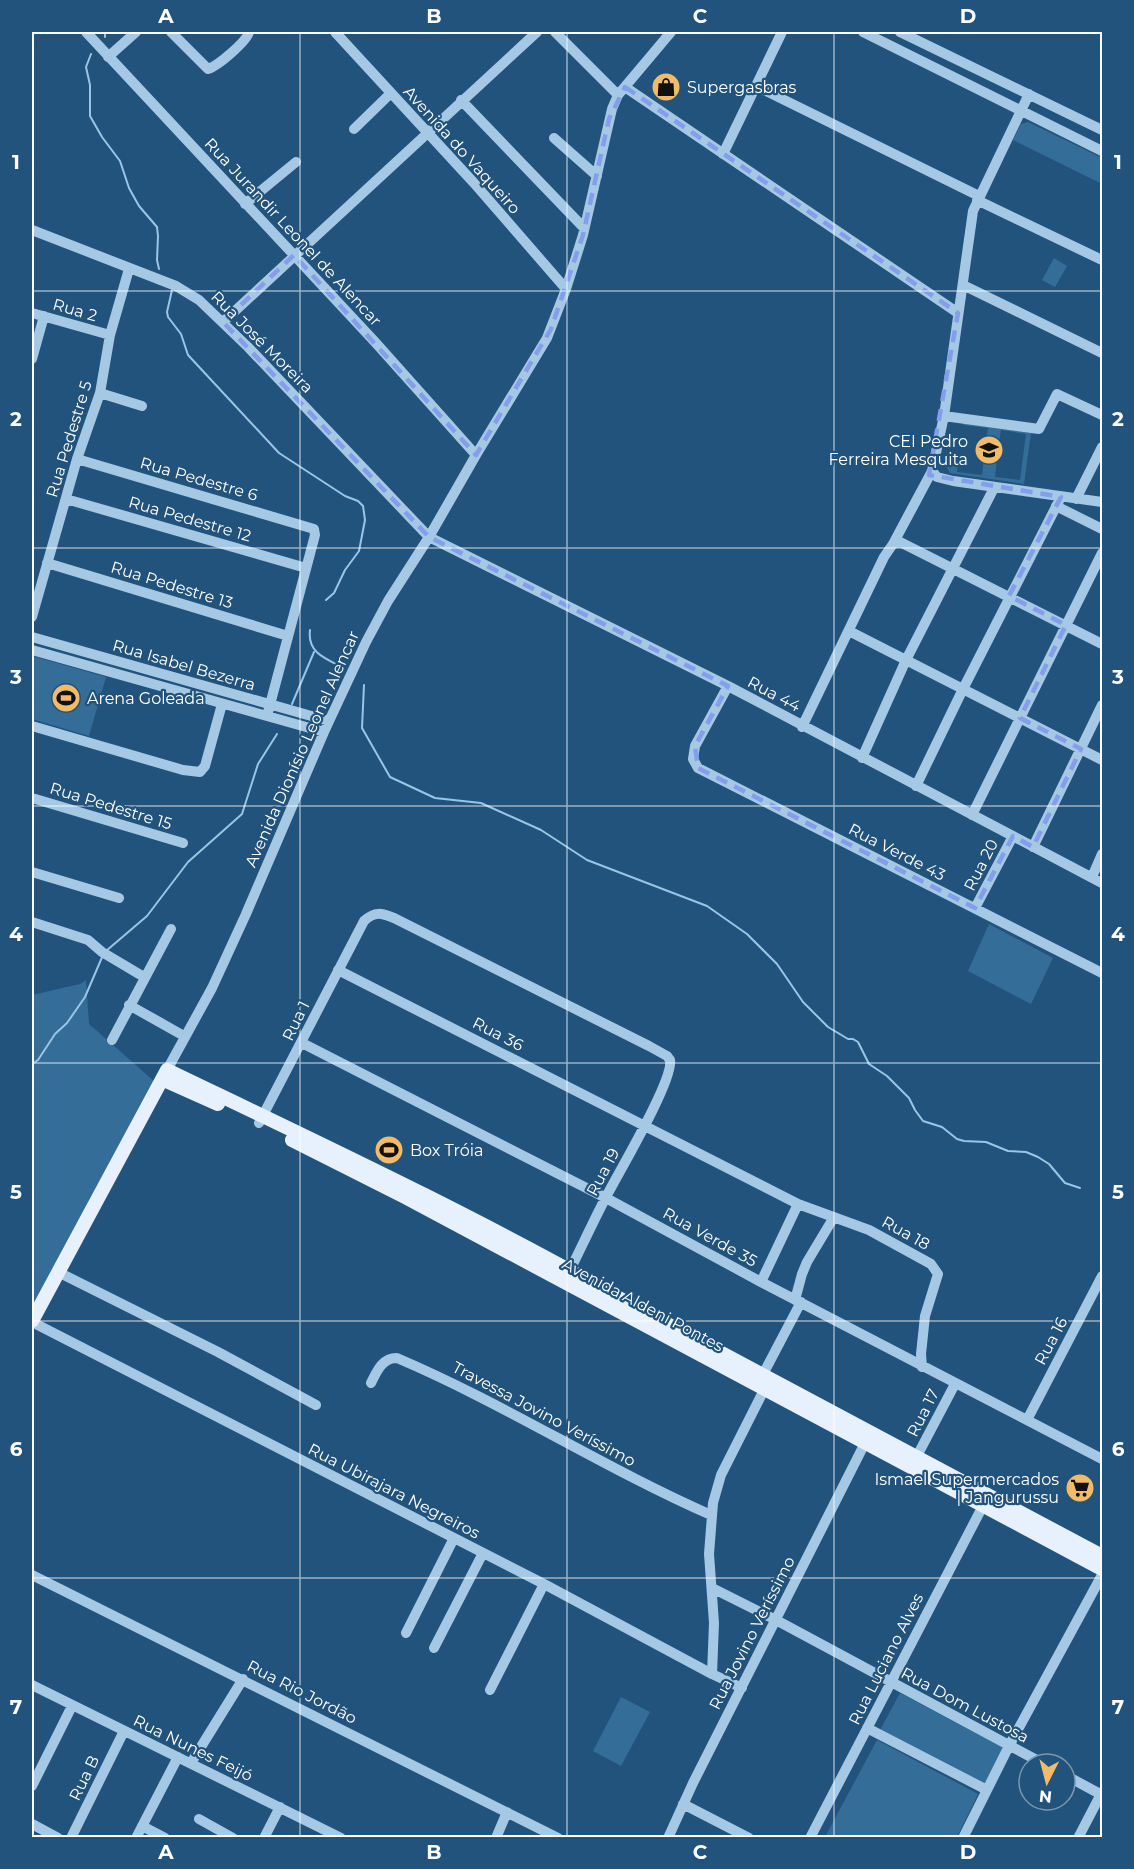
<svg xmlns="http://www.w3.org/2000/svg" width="1134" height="1869" font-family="Montserrat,sans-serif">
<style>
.green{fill:#356d99}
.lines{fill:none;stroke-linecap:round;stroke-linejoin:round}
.stream{stroke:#99c5e7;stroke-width:2}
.minor{stroke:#a5c9e5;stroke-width:10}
.major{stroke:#e6f1fd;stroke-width:14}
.marked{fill:none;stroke:#839eea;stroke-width:4.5;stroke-dasharray:12 8;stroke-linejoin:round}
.grid{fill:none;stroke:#fff;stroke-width:1.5;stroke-opacity:0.55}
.labels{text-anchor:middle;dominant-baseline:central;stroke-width:4.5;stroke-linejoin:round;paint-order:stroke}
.poi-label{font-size:16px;fill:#fff;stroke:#22537c;text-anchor:start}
.street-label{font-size:16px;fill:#fff;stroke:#22537c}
.neatline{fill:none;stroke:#fff;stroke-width:2}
.grid-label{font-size:20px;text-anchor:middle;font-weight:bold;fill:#fff}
</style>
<rect width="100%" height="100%" fill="#22537c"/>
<!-- green -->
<path class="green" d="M1028 122 1102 158V184L1013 140 1021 124Z
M1054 258 1067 266 1055 287 1042 280Z
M964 423 1031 433 1024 484 950 473 947 468 949 453 959 454 957 472 982 475 984 457 997 459 995 477 1020 480 1026 434 1001 430 998 448 985 447 988 428 963 425Z
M32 656 106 677 89 736 32 719Z
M989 924 1053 958 1031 1004 968 971Z
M86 980 89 1024 155 1082 40 1298 32 1306V995L80 984Z
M900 1693 1004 1748 985 1786 880 1730Z
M621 1697 650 1712 621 1766 593 1751Z
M877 1740 978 1794 957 1837H825Z"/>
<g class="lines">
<!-- stream -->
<path class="stream" d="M105 32V37
M91 54 86 67 90 85V116L102 137 120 161 129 188 139 206 157 227 158 236 157 260 159 269
M172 290 167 312 168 317 181 334 188 355 279 453 345 496 358 501 363 506 365 520 359 551 345 570 334 593 326 600
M310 630C307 653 326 659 344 668
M364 685 362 728 390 777 435 798 481 803 541 830 587 860 707 906 747 934 777 964 803 1002 828 1027 848 1039H853L858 1042 869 1064 887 1076 909 1098 915 1110 923 1121 942 1127 957 1139 964 1141 986 1142 1008 1151 1026 1152 1038 1157 1049 1164 1065 1183 1080 1188
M292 704 314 652
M106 951 147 916 188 862 242 814 258 764 277 734
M32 1064 38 1060 55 1034 67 1023 85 997 103 955"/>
<!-- minor -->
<path class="minor" d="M86 32 375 342 476 455
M171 32 208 69C218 66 247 41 249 32
M335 32 474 183 566 289
M555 32 618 95
M863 32 1102 151
M900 32 1102 130
M108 57 136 32
M756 86 979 196
M625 87 958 313
M1029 94 973 211 944 416 932 471 937 477 953 481 1102 502
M461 100 584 228
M354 129 391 93
M554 138 597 176
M723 154 782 32
M977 200 1102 260
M245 204 296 162
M32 230 176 286 199 300 248 347 429 537 728 686 1102 883
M963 285 1102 353
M32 313 110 335
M223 322 537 32
M32 359 44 316
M100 393 142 406
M944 416 1039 429 1057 394 1102 415
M77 459 314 529 315 535 267 716
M66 499 306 568
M1076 499 1102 447
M1056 506 1102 529
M893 544 932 471
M47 563 288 636
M32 617 77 459 100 393 110 335 129 269
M849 631 1102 760
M32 637 329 721
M32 650 324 732
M728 686 695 746 693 759 698 768 1102 973
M32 726 183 770 200 772 205 766 222 704
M802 727 884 557 893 544 900 542 1102 644
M862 758 906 660 994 488
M916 786 963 689 1061 497
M32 798 183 843
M972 815 1102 553
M1033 847 1102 705
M32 872 119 898
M1092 877 1102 854
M975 908 1013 836
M32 922 88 940 102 952 144 977
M338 970 798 1204 869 1230 931 1264 938 1274 925 1316 921 1354 922 1367
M129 1005 184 1036
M112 1040 171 929
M302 1043 606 1198 761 1282 1102 1459
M167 1070 212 988 246 914 324 732 366 642 388 601 429 537 476 455 547 338 566 289 583 235 612 109 618 95 671 32
M259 1123 364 921C375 911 381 913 394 918L649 1046 667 1056 670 1060C674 1080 617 1175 605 1199 593 1222 582 1246 570 1270
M58 1272 218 1352 316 1405
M761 1282 798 1204
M795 1300 802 1274 807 1262 834 1217
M32 1322 544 1584 712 1674 742 1688
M759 1382 801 1302
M371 1383C377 1371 382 1358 397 1358 505 1404 604 1468 711 1515
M1027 1420 1102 1276
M917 1456 955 1384
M32 1575 558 1838
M712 1588 776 1620 1044 1764
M406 1633 454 1538
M434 1648 483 1553
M712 1674 714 1623 709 1554 713 1503 721 1475 768 1382
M32 1685 341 1838
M490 1690 544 1584
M867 1728 987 1790
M191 1763 243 1679
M1065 1775 1102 1795
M32 1786 72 1706
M683 1804 749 1838
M199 1819 233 1838
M32 1824 58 1838
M142 1826 165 1838
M71 1838 124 1731
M136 1838 178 1757
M264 1838 280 1807
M496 1838 507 1812
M668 1838 693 1783 865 1443
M810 1838 986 1500
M963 1838 1009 1746 1102 1575
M1078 1838 1102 1792"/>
<!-- major -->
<path class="major" d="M162 1079 218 1104
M292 1140 407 1198 1102 1569
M32 1321 167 1070C321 1144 477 1217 626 1302L1102 1556"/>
</g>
<!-- marked area -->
<path class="marked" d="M625 87 958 313 929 475 1061 497 1009 596 1066 625 1020 718 1081 749 1033 847 1013 836 975 908 698 768 695 746 728 686 429 537 223 322 294 255 476 455 551 329 583 235 609 119Z"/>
<!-- grid -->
<path class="grid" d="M300 32V1838M567 32V1838M834 32V1838M32 291H1102M32 548H1102M32 806H1102M32 1063H1102M32 1321H1102M32 1578H1102"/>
<!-- icons -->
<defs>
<g id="shop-disc" transform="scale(1.5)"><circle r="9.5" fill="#f1bb68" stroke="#22537c"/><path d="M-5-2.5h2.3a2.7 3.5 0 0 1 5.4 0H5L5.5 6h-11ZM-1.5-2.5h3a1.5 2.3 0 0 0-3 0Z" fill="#111"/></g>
<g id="school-disc" transform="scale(1.5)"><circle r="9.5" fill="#f1bb68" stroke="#22537c"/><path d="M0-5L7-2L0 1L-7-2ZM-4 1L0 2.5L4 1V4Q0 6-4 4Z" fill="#111"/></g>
<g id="stadium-disc" transform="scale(1.5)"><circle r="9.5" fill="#f1bb68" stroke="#22537c"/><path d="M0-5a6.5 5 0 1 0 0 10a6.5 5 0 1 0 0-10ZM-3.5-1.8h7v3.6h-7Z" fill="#111"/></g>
<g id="supermarket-disc" transform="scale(1.5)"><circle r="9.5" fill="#f1bb68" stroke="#22537c"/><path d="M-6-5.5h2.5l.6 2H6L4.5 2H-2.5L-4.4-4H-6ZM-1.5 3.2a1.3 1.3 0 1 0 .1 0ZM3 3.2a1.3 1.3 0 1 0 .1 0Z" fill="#111"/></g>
</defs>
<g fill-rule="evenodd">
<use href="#shop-disc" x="666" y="87"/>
<use href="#school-disc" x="989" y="450"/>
<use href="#stadium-disc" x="66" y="698"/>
<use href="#stadium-disc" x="389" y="1150"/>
<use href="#supermarket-disc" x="1080" y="1488"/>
</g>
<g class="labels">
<!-- poi labels -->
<g class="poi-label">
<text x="687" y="87">Supergasbras</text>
<text x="968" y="441" text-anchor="end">CEI Pedro<tspan x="968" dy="18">Ferreira Mesquita</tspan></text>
<text x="87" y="698">Arena Goleada</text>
<text x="410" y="1150">Box Tróia</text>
<text x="1059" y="1479" text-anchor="end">Ismael Supermercados<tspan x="1059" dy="18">| Jangurussu</tspan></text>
</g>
<!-- street labels -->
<g class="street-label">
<text transform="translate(462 150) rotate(48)">Avenida do Vaqueiro</text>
<text transform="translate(293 232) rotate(47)">Rua Jurandir Leonel de Alencar</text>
<text transform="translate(75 310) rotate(16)">Rua 2</text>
<text transform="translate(262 342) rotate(45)">Rua José Moreira</text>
<text transform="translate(69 439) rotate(-73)">Rua Pedestre 5</text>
<text transform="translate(199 479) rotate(16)">Rua Pedestre 6</text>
<text transform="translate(190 519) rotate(16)">Rua Pedestre 12</text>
<text transform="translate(172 585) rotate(17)">Rua Pedestre 13</text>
<text transform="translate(184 665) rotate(16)">Rua Isabel Bezerra</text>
<text transform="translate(774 694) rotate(28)">Rua 44</text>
<text transform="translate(302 749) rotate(-66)">Avenida Dionísio Leonel Alencar</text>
<text transform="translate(111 806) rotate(17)">Rua Pedestre 15</text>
<text transform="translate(897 852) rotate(27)">Rua Verde 43</text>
<text transform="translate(981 865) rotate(-63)">Rua 20</text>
<text transform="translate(296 1021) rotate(-64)">Rua 1</text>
<text transform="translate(498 1034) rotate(27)">Rua 36</text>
<text transform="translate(603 1172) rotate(-62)">Rua 19</text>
<text transform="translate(906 1233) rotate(29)">Rua 18</text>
<text transform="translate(710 1237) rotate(29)">Rua Verde 35</text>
<text transform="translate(643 1305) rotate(28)">Avenida Aldeni Pontes</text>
<text transform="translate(1051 1341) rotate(-62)">Rua 16</text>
<text transform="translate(923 1413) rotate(-63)">Rua 17</text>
<text transform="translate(544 1414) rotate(28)">Travessa Jovino Veríssimo</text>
<text transform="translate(394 1491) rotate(27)">Rua Ubirajara Negreiros</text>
<text transform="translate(752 1633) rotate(-63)">Rua Jovino Veríssimo</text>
<text transform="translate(886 1659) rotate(-63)">Rua Luciano Alves</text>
<text transform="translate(302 1692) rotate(27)">Rua Rio Jordão</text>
<text transform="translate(965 1705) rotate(28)">Rua Dom Lustosa</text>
<text transform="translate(193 1748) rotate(26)">Rua Nunes Feijó</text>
<text transform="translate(84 1778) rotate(-64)">Rua B</text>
</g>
</g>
<!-- border -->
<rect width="1134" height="1869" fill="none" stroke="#22537c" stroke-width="66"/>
<!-- north arrow -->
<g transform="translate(1047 1782) rotate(186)"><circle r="28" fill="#22537c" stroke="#7a98b0" stroke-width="1.5"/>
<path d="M0-4.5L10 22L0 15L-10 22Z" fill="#f1bb68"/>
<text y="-9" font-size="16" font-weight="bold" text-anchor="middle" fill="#ffffff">N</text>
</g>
<rect x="33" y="33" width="1068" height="1803" class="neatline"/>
<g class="grid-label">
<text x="166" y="23">A</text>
<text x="434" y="23">B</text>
<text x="700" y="23">C</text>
<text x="968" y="23">D</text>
<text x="16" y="169">1</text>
<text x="1118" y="169">1</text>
<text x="16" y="426">2</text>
<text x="1118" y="426">2</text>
<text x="16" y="684">3</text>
<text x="1118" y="684">3</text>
<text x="16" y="941">4</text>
<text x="1118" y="941">4</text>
<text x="16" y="1199">5</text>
<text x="1118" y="1199">5</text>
<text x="16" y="1456">6</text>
<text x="1118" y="1456">6</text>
<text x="16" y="1714">7</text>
<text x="1118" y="1714">7</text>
<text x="166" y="1859">A</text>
<text x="434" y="1859">B</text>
<text x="700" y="1859">C</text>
<text x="968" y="1859">D</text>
</g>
</svg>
